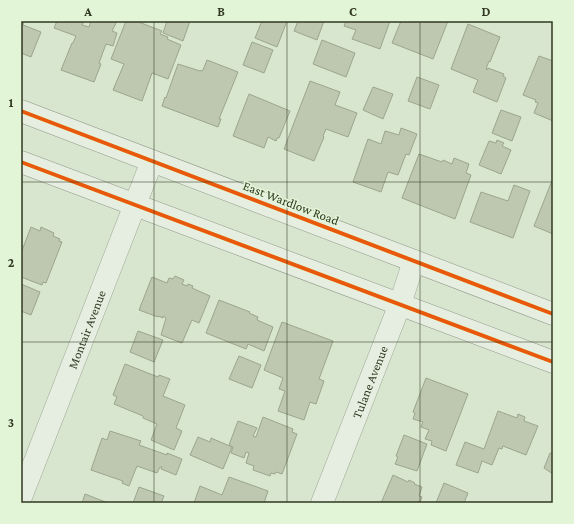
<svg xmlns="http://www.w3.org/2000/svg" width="574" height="524" font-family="'Crimson Pro',serif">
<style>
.building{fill:#bec8b0;stroke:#9ca58e}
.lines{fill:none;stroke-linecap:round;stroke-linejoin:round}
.minor-casing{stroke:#a1aa98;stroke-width:23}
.secondary-casing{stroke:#919a88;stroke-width:23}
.minor{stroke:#e6eee1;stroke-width:22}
.secondary{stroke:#e6eee1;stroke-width:22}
.cycleway-casing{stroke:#e3f5d7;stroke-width:6}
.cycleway{stroke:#e8590c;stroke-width:4}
.grid{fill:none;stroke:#303920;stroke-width:1;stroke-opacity:0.55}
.labels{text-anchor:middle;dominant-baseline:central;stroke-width:3;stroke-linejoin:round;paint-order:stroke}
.street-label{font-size:13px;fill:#303920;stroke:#e3f5d7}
.neatline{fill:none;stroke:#303920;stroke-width:1.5}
.grid-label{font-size:13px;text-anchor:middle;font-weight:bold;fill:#303920}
</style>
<rect width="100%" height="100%" fill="#d8e5cf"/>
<!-- building -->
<path class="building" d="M21 21H24L23 25 41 32 31 57 21 53Z
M57 21H84L82 25 89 27 91 21H115L116 23 112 31 117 33 113 46 106 44 99 63 101 64 94 82 61 70 72 43H73L76 36 54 28Z
M126 21H136L162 31 160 34 168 37 167 39 181 45 168 79 152 73 142 101 113 90 124 64 111 59Z
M167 21H190L183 41 163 33Z
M262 21H287L277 47 255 38Z
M298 21H324L317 40 294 31Z
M346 21H390L380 49 352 39 356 30 344 26Z
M401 21H448L433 59 392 43Z
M468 24 500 37 490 62 489 61 486 69 487 70 488 68 504 74 503 76 506 78 497 102 473 92 478 80 451 69Z
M322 40 355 53 346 77 313 64Z
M252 42 273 50 264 73 243 65Z
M539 56 553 61V121L534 113 538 103 535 102 536 100 523 95Z
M207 60 238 72 219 119H221L218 127 162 106 165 97 166 98 178 64 200 71 203 70Z
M417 77 439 85 430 109 408 101Z
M310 81 340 92 335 105 357 113 348 137 326 129 323 136 324 137 314 161 284 149Z
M373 87 393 94 383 119 363 110Z
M249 94 290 111 279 138H277L276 141 268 137 264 148 233 136Z
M501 110 521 117 512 141 492 133Z
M401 128 417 134 409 155 406 154 398 175 388 172 381 192 353 182 368 139 381 144 385 131 399 135Z
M497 140 504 143 502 146 511 150 501 174 479 165 489 141 496 143Z
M419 154 442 162 443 160 452 164 454 158 469 164 466 173 471 175 455 219 402 198Z
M553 178V234L534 226Z
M514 185 530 191 513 238 470 222 481 192 508 201Z
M31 227 40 231 41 227 54 233 53 236 60 239 59 241 62 242 46 283 43 282 42 285 21 277V253Z
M175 276 184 280 182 284 187 286 188 284 193 286 192 288 210 296 199 323 192 320 182 343 161 335 166 318 163 316V318L158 316V317L139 310 152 277 167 283 169 278 173 279Z
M21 284 40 292 31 315 21 311Z
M219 300 250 312 249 313 258 317 257 320 273 327 264 351 248 344 246 349 206 333Z
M282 322 333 341 319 379 324 381 316 404 310 402 304 420 278 411 285 391 279 389 283 378 264 370Z
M138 331 163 340 154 362 130 352Z
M239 356 261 365 252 388 229 379Z
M125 364 158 377 159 375 170 379 163 396 185 405 176 428 182 431 174 450 151 440 157 424 143 418V416L114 404 117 397 113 395Z
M426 378 468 394 446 451 431 445 432 441 425 439 429 430 421 427 423 422 413 419 415 413 413 412Z
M498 411 517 418 518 414 525 417 524 421 538 426 526 455 503 446 502 449 499 448 492 465 482 461 478 473 456 465 465 442 484 449Z
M263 417 293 429 292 432 297 434 282 474 276 472 275 474 271 473 270 476 253 470 254 466 246 463 249 453 246 452 244 458 231 453 233 447 229 445 238 421 257 428 253 436 256 437Z
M110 431 141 441 139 445 167 455V453L182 459 176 475 161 469 162 467H160L157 473 137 466 129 486 122 483 123 481 91 470 102 438 107 440Z
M404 435 427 444 417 471 395 464 398 457 396 456Z
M198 437 210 442 211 438 232 447 223 469 190 455Z
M550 453 553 454V474L544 468Z
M393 475 408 482 409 480 415 483 414 484 422 487 419 496 422 497 420 502 418 501 417 503H381Z
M229 477 268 491 264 503H194L200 486 222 495Z
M444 483 468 493 464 503H436Z
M139 487 164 496 161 503H133Z
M85 494 108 503H82Z"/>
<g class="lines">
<!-- minor casing -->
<g class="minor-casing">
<g id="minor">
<path id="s1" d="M21 497 152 161"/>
<path id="s2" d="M322 503 400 304 414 261"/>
</g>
</g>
<!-- secondary casing -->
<g class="secondary-casing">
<path id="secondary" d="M21 111 553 314
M21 162 553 362"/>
</g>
<!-- minor -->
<use href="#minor" class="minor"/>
<!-- secondary -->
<use href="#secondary" class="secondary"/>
<!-- cycleway casing -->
<g class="cycleway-casing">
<path id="cycleway" d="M21 111 553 314
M21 162 553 362"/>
</g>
<!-- cycleway -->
<use href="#cycleway" class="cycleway"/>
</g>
<!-- grid -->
<path class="grid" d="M154 21V503M287 21V503M420 21V503M21 182H553M21 342H553"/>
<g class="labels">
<!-- street labels -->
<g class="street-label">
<text transform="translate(291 203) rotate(21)">East Wardlow Road</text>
<text stroke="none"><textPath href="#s1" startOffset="180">Montair Avenue</textPath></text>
<text stroke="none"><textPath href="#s2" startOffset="130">Tulane Avenue</textPath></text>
</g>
</g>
<!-- border -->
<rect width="574" height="524" fill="none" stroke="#e3f5d7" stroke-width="44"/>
<rect x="22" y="22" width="530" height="480" class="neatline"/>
<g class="grid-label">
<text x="88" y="16">A</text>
<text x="221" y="16">B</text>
<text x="353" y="16">C</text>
<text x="486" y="16">D</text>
<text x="11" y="107">1</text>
<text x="11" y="267">2</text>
<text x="11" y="427">3</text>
</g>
</svg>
